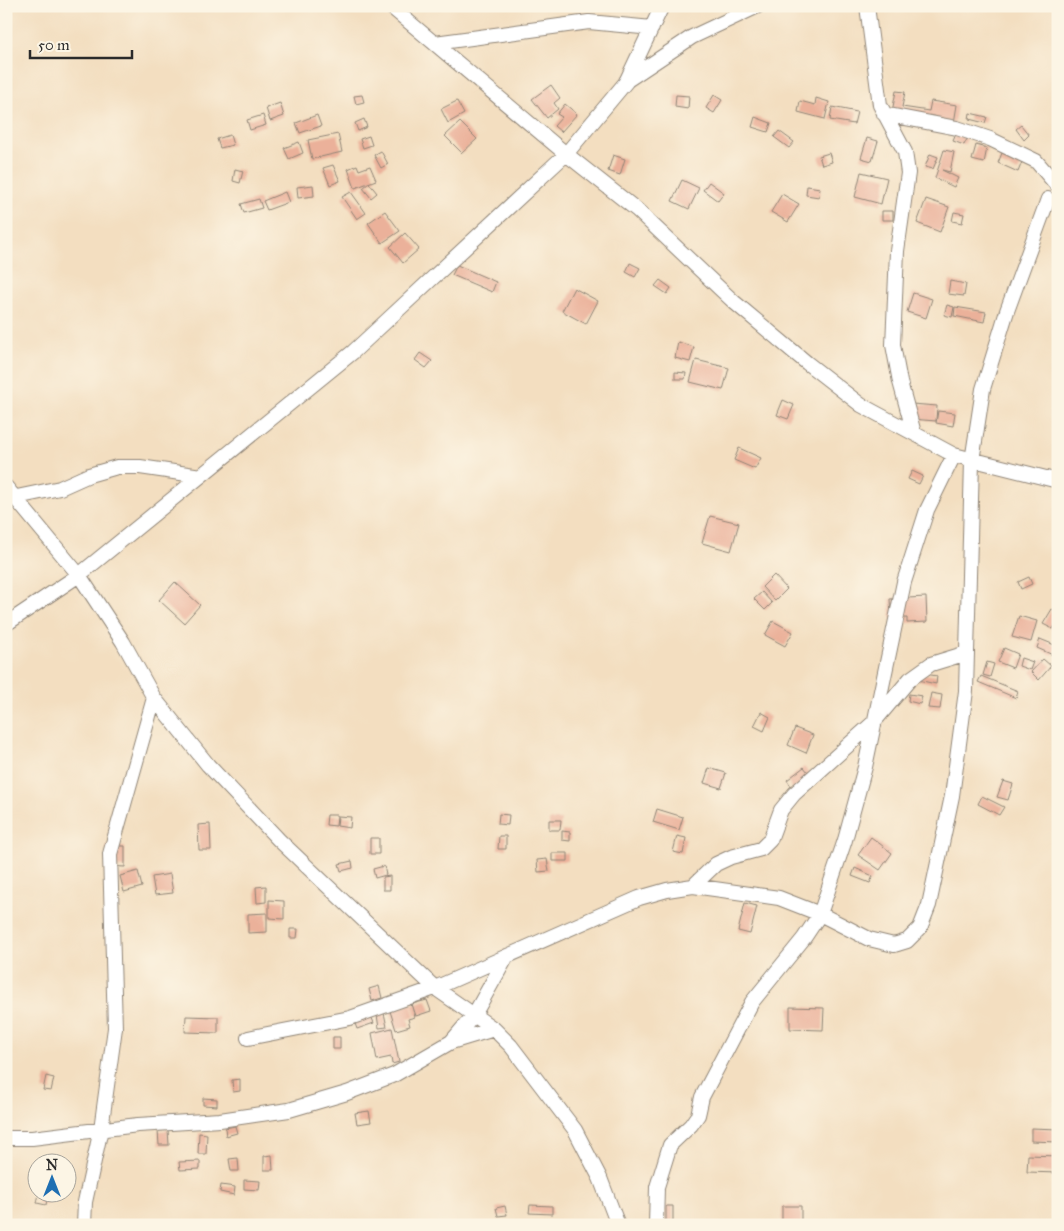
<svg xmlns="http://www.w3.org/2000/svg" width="1064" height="1231" font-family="'IM FELL Great Primer',serif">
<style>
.building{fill:#ebb19a}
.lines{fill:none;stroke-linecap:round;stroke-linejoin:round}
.minor-casing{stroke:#8f8476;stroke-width:16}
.minor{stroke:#fff;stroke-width:14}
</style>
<rect width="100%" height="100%" fill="#fcf5e5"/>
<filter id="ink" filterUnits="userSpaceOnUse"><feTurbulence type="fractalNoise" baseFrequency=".02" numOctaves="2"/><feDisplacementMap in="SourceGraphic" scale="10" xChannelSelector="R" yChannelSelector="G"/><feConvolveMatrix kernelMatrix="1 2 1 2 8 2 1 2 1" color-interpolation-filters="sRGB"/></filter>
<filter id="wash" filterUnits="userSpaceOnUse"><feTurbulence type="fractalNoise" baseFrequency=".0096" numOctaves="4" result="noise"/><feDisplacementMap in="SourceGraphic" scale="20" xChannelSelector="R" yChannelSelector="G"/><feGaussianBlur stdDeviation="1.12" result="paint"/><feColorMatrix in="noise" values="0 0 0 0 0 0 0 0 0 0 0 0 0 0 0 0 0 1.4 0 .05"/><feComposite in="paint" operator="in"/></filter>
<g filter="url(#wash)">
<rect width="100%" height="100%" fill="#f3dec0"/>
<g id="blocks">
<!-- building -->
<path class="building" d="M551 85 560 98 554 103 558 109 547 118 532 99Z
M896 91 905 92 902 107 929 111 931 101 957 105 954 123 892 112Z
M362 95 364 102 356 104 354 96Z
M676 95 689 96 688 109 675 107Z
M714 95 722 100 714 113 706 108Z
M816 98 829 102 825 119 798 112 800 101 815 105Z
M457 101 464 114 448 123 441 109Z
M280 103 284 116 270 121 266 108Z
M565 104 577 114 561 132 554 126 562 117 557 114Z
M832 107 857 112 854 124 830 120Z
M970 113 987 117 985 123 969 119Z
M263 115 266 125 250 130 247 120Z
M317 115 321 126 300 133 296 123Z
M755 117 771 123 768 132 752 127Z
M364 119 367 127 358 131 355 123Z
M460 122 477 139 462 153 445 136Z
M1021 125 1029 135 1024 140 1016 129Z
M779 131 794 142 789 148 774 137Z
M338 134 342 152 312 159 308 140Z
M956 134 967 139 964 145 953 141Z
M230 135 233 145 220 148 217 139Z
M369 136 372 145 363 148 360 139Z
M867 138 878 141 872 161 861 158Z
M299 142 303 153 289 159 284 148Z
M976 145 987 148 984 163 972 160Z
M944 150 954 152 950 172 942 170 958 178 954 187 935 178Z
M381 151 388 164 381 168 374 155Z
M829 153 832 162 822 165 819 156Z
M1002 153 1022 162 1018 172 998 163Z
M930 154 938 157 933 169 925 167Z
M613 155 625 159 620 175 608 171Z
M333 165 340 181 330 185 323 168Z
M357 165 359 170 370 166 376 180 355 188 348 169Z
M235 169 243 171 240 183 233 181Z
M861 172 887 178 881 204 855 197Z
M682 180 699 188 689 209 672 201Z
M709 182 724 193 718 201 703 190Z
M369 183 377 193 371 198 363 188Z
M313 185 314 196 298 198 297 187Z
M807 186 820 188 819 197 806 195Z
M285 192 289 202 267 210 263 201Z
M351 192 366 213 357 219 342 197Z
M782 194 799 204 788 222 771 212Z
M259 199 262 208 244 213 241 204Z
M926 199 949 207 940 232 917 223Z
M385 211 400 231 382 243 368 223Z
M882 211H893V220H882Z
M954 212 964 214 962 223 952 221Z
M405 233 419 249 403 263 390 247Z
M630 263 640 268 635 277 626 272Z
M457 265 496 282 492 292 452 275Z
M660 280 671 288 667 294 655 286Z
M950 281 966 284 964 296 948 294Z
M574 288 598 301 586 324 562 311Z
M913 293 932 299 926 318 907 312Z
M947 305 954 307 952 317 944 315Z
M955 307 986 312 984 322 954 316Z
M678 342 694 347 690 362 675 358Z
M420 353 432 361 426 368 415 360Z
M696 360 729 368 723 390 690 382Z
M675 372 686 373 685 379H675Z
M783 400 794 405 788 419 777 415Z
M912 404 937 406 936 421 911 419Z
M938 411 955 413 953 426 936 423Z
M739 448 761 458 755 469 734 460Z
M912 471 923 476 919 484 908 479Z
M710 516 739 523 731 551 702 543Z
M774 575 787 589 775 601 762 587Z
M1029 577 1032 584 1021 589 1018 582Z
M175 582 200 605 184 623 159 600Z
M762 592 772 603 765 610 754 599Z
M926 597 927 622 907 623V618L891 619 890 599Z
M1052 609 1058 612V620L1053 629 1043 624Z
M1019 616 1037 621 1031 642 1012 637Z
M773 621 793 632 785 646 765 635Z
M1040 639 1057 646 1053 655 1037 648Z
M1004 648 1018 654 1013 668 998 662Z
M1021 658 1033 662 1030 670 1019 666Z
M1043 659 1051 666 1039 680 1031 672Z
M987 662 994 664 990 677 983 675Z
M919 673 937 676 936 684 918 680Z
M981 676 1018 691 1016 698 978 682Z
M931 693 942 695 940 709 928 708Z
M909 694 922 696 920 704 908 701Z
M761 712 770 717 764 731 754 726Z
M795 728 813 735 806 753 788 745Z
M804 767 811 776 793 789 787 780Z
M709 768 726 773 721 788 704 783Z
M1003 781 1013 784 1008 800 997 797Z
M982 796 1004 807 999 815 978 804Z
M657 809 683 817 679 830 653 822Z
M499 814 509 815 508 825 498 824Z
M327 815H337L336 826 326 825Z
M338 816 351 817 350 828 337 826Z
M549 820H561L560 830H549Z
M210 824 211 850H199L198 825Z
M562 831 570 832V841L562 840Z
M499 836H506V849H498Z
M677 836 686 838 683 854 673 852Z
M871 837 892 853 880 870 858 855Z
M370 838H379V854H370Z
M107 846H125V867L107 866Z
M552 853H568V861H552Z
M547 859 549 871 538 872 537 860Z
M352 861 353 868 341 871 339 864Z
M384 866 386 875 375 878 373 869Z
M855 868 873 876 870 883 852 876Z
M138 871 142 887 124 892 120 876Z
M170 874 173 893 155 895 152 877Z
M390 876V890H383V877Z
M266 886V902L257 903 256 887Z
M269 900 284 901V919L269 918Z
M745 903 757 906 750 934 738 931Z
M267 913V932L248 933V914Z
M290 929H298L297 938H290Z
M379 986 382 998 372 1001 369 989Z
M427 1000 431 1011 416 1016 412 1004Z
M411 1004 415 1017 408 1019 410 1026 396 1030 390 1011Z
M790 1007 824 1008 823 1030 790 1029Z
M384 1013 387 1027 379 1028 377 1015Z
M186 1016 218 1017V1033L185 1032Z
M371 1016 374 1023 357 1029 354 1021Z
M392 1028 399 1062 392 1064 391 1057 377 1060 372 1033Z
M333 1037H340V1049H333Z
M46 1076 54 1078 51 1091 43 1090Z
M240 1079V1091L233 1092 232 1080Z
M203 1098 217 1099V1106L203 1105Z
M369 1111 371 1122 357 1124 355 1113Z
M235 1126 237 1133 226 1136 225 1128Z
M1031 1128 1058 1129V1142L1031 1141Z
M168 1130 169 1145H159L158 1131Z
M199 1133 207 1134 206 1154H198Z
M272 1155 273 1170H264V1156Z
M1028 1155 1058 1156V1173L1027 1172Z
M238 1158 239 1171H231L229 1159Z
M200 1161V1169L180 1170 179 1162Z
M244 1180 260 1181 259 1190 244 1189Z
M221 1185 235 1187 234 1195 220 1192Z
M39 1194H48L46 1205 37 1203Z
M530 1205 552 1206V1214L529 1213Z
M505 1206 507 1215 498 1216 496 1208Z
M666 1206H673V1222H666Z
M782 1206H801V1225H782Z
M842 1221V1225H821V1222Z"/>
</g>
</g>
<g filter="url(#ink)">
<use href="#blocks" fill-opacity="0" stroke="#8f8476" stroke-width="1"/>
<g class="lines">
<!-- minor casing -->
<g class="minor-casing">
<path id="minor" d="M390 6 566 154 637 210 734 302 807 363 861 405 954 455 1058 481
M867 6 880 105 905 152 908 173 897 251 893 345 900 382 914 433
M435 43 589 22 652 28
M626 81 692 37 758 6
M884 114 957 128 990 139 1036 161 1055 183
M6 487 79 575 123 642 154 698 208 765 279 840 435 988 494 1029 511 1046 575 1130 600 1178 618 1225
M7 499 60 488 89 475 117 467H140L201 476
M6 624 79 575 353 352 566 154 626 82 662 6
M693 886 716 864 731 857 761 849 770 840 781 810 794 794 873 723 910 679 931 664 967 653
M248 1038 350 1018 435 988 639 898 667 890 693 886 779 898 820 914 869 939 894 945 907 941 920 928 929 905 952 796 966 691 972 461 983 389 1007 311 1048 199
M452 1041 474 1015 507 956
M6 1138H32L138 1125 220 1120 289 1110 347 1093 394 1075 451 1042 494 1029
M84 1225 85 1202 101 1129 115 1028 110 854 154 698
M656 1225 657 1187 670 1145 691 1125 698 1115 702 1097 752 1002 804 938 820 914 845 840 865 767 904 582 927 510 954 455"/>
</g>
<!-- minor -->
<use href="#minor" class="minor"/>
</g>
</g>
<!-- margin -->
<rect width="1064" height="1231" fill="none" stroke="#fcf5e5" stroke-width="25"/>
<!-- north arrow -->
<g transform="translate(52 1178)"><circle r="24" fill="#fcf5e5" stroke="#a8a49b"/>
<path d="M0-4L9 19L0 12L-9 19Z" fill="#1f6fb2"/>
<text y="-8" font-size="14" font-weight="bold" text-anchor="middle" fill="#2b2b2b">N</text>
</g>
<!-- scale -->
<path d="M30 50v8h102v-8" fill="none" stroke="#2b2b2b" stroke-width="2.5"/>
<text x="38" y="50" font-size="15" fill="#2b2b2b" stroke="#fcf5e5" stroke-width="4" paint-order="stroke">50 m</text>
</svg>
